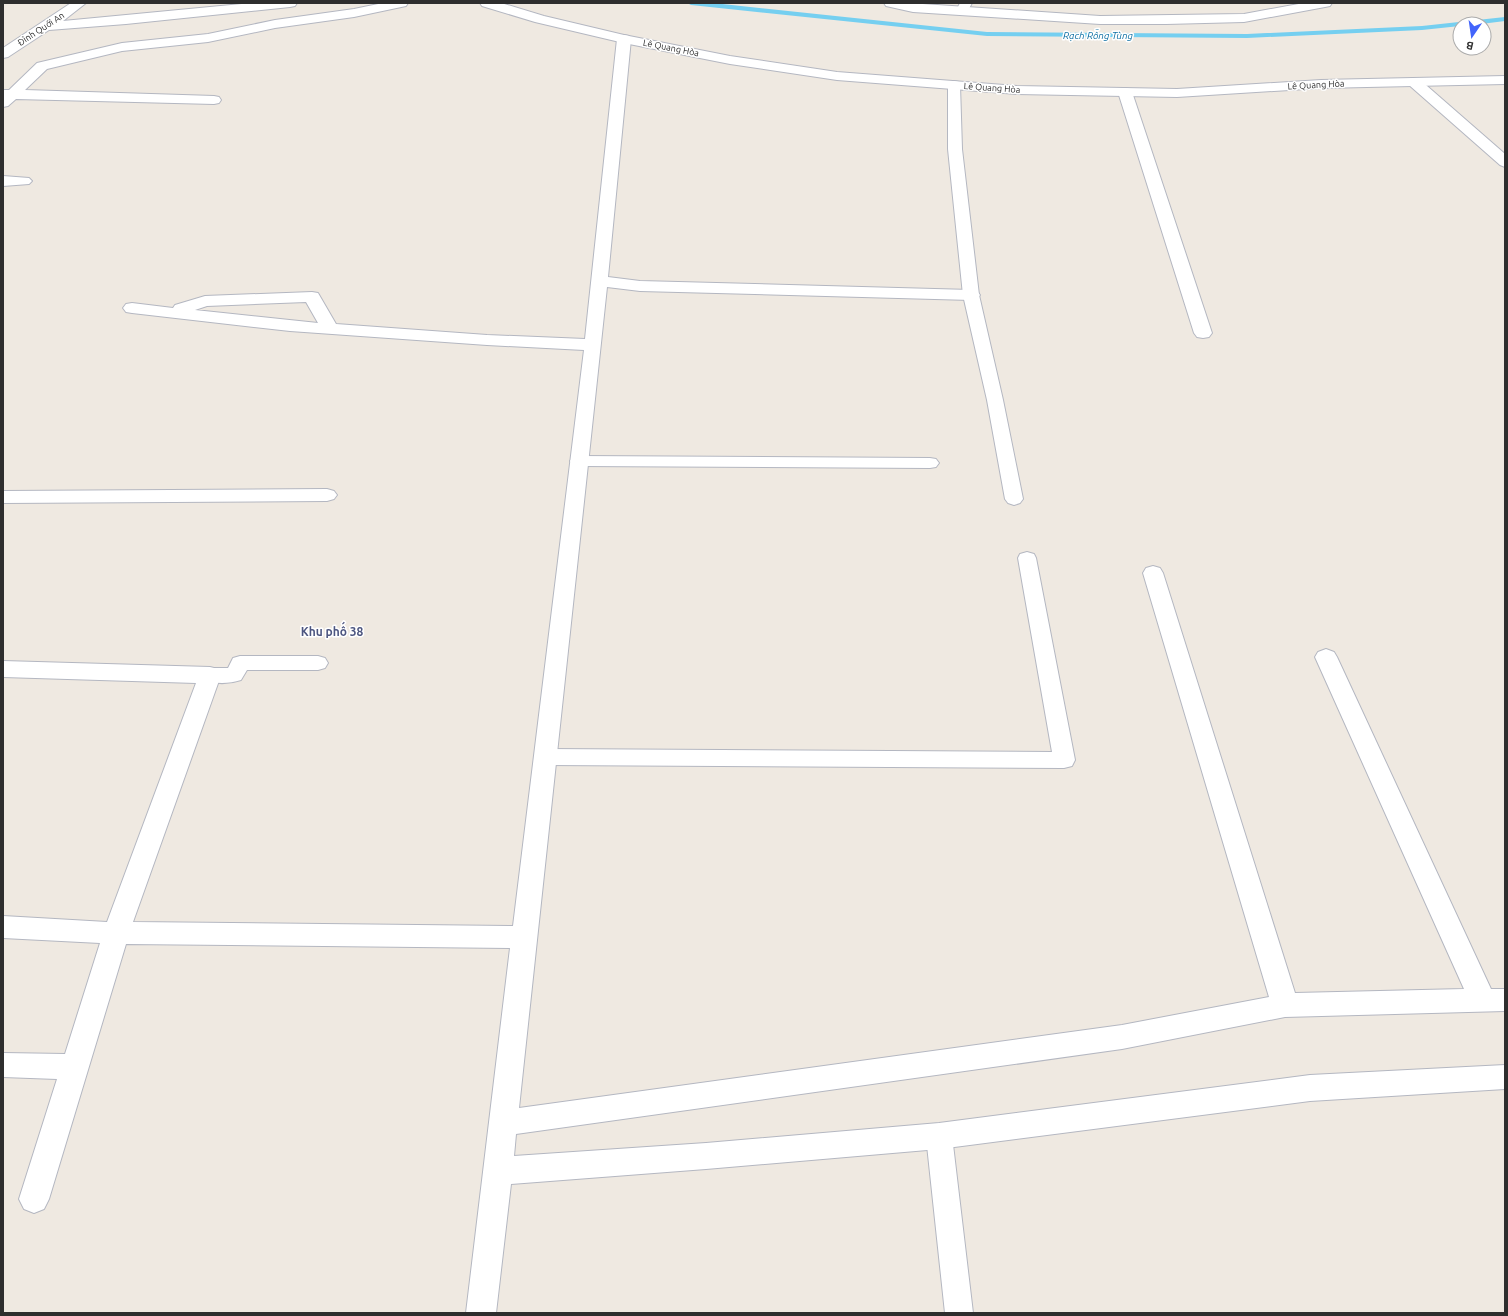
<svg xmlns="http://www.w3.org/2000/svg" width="1508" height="1316" font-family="Ubuntu,sans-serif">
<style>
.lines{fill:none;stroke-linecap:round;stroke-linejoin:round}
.stream{fill:#75cff0;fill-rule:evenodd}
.service-casing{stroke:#b4b7c1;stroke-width:2}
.minor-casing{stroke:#b4b7c1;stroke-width:2}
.tertiary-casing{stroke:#b4b7c1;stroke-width:2}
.service{fill:#fff;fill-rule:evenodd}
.minor{fill:#fff;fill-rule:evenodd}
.tertiary{fill:#fff;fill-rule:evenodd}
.labels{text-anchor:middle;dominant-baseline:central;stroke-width:3;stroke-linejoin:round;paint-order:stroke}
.far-street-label{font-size:9px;fill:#2e2e2e;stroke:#fff}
.far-water-label{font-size:10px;font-style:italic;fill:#0d6fa3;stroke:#fff}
.neighbourhood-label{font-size:12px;font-weight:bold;fill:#4d5680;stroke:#fff}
</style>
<rect width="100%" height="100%" fill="#efe9e1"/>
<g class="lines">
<!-- stream -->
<path class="stream" d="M687 3H713L987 32 1247 34 1422 26 1505 17V21L1481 24H1460V26L1422 30 1247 38 987 36 691 5Z"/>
<!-- service casing -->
<g class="service-casing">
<path id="service" d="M960 3H972L966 14H958L956 11Z
M954 81 959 82 960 85 962 149 979 295 1003 400 1023 499 1020 503 1014 505 1008 503 1005 499 987 400 963 295 948 149V85L949 82Z
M579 456 930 458 936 459 939 463 936 467 930 468 579 466 573 465 570 461 573 457Z
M1027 552 1034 554 1036 558 1075 760 1072 766 1064 768 546 765 538 763 535 757 538 751 546 749 1052 752 1018 558 1020 554Z
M240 656H318L325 658 328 663 325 668 318 670H247L241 680C229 684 215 684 203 680L200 675 203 670 210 668H228L233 658Z
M939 1124 948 1128 952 1136 973 1313H945L926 1136 930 1128Z"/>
</g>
<!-- minor casing -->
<g class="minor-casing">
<path id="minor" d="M71 3H86L63 21 252 3H297L295 6 290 7 126 24 49 30 8 57 3 58V48Z
M383 3H408L406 6 354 17 275 28 208 42 122 51 47 69 25 90 214 96 219 97 221 100 219 103 214 104 16 99 8 106 3 107V90H9L37 63 122 43 208 34 275 20 354 9Z
M884 3H908L1100 16 1244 14 1304 3H1332L1330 6 1325 7 1244 22 1166 24H1100L913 12 886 6Z
M624 35 629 36 631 39 608 277 640 281 971 290 977 291 980 295 977 299 971 300 640 291 607 287 519 1108 1122 1025 1269 997 1143 573 1146 568 1153 566 1160 568 1163 573 1295 993 1464 989 1315 657 1318 652 1326 649 1334 652 1337 657 1491 989H1505V1011L1285 1017 1122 1049 516 1134 514 1156 706 1143 939 1123 1310 1075 1505 1065V1089L1310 1101 939 1149 706 1169 511 1184 496 1313H466L510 948 126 944 49 1199 44 1209 34 1213 24 1209 19 1199 57 1079 3 1077V1053L65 1054 100 943 3 938V916L107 922 196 683 3 677V661L210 667 218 669 221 675 133 922 513 926 584 350 487 345 290 331 132 313 126 312 123 308 126 304 132 303 173 308 175 305 205 296 312 292 318 293 336 324 487 335 585 339 617 39 619 36ZM306 302 318 323 195 310 207 306Z
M1414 78 1419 79 1505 154V167L1500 165 1409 85 1407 82 1409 79Z
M1125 88 1130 89 1132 92 1212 333 1209 337 1203 338 1197 337 1194 333 1118 92 1120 89Z
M3 176 29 178 32 181 29 184 3 186Z
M327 489 334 491 337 495 334 499 327 501 3 503V491Z"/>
</g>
<!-- tertiary casing -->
<g class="tertiary-casing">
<path id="tertiary" d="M480 3H501L544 16 624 35 730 56 837 72 1017 86 1177 89 1321 80 1505 76V84L1321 88 1177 97 1017 94 837 80 730 64 624 43 535 22 482 6Z"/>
</g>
<!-- service -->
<use href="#service" class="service"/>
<!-- minor -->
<use href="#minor" class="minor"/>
<!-- tertiary -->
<use href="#tertiary" class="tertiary"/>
</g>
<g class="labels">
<!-- far-street labels -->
<g class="far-street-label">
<text transform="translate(41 29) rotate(-33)">Đình Quới An</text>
<text transform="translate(671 48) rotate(11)">Lê Quang Hòa</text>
<text transform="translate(1316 85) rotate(-3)">Lê Quang Hòa</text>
<text transform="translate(992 88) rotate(4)">Lê Quang Hòa</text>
</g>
<!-- far-water labels -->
<g class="far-water-label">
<text x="1098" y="35">Rạch Rỗng Tùng</text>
</g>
<!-- neighbourhood labels -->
<g class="neighbourhood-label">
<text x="332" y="631">Khu phố 38</text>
</g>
</g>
<!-- border -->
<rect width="1508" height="1316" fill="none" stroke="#2e2e2e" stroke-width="8"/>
<!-- north arrow -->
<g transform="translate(1472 36) rotate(193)"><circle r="19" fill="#ffffff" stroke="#ababab"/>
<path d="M0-3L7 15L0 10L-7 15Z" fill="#4264fb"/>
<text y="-6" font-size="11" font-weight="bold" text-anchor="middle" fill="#2e2e2e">B</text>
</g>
</svg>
